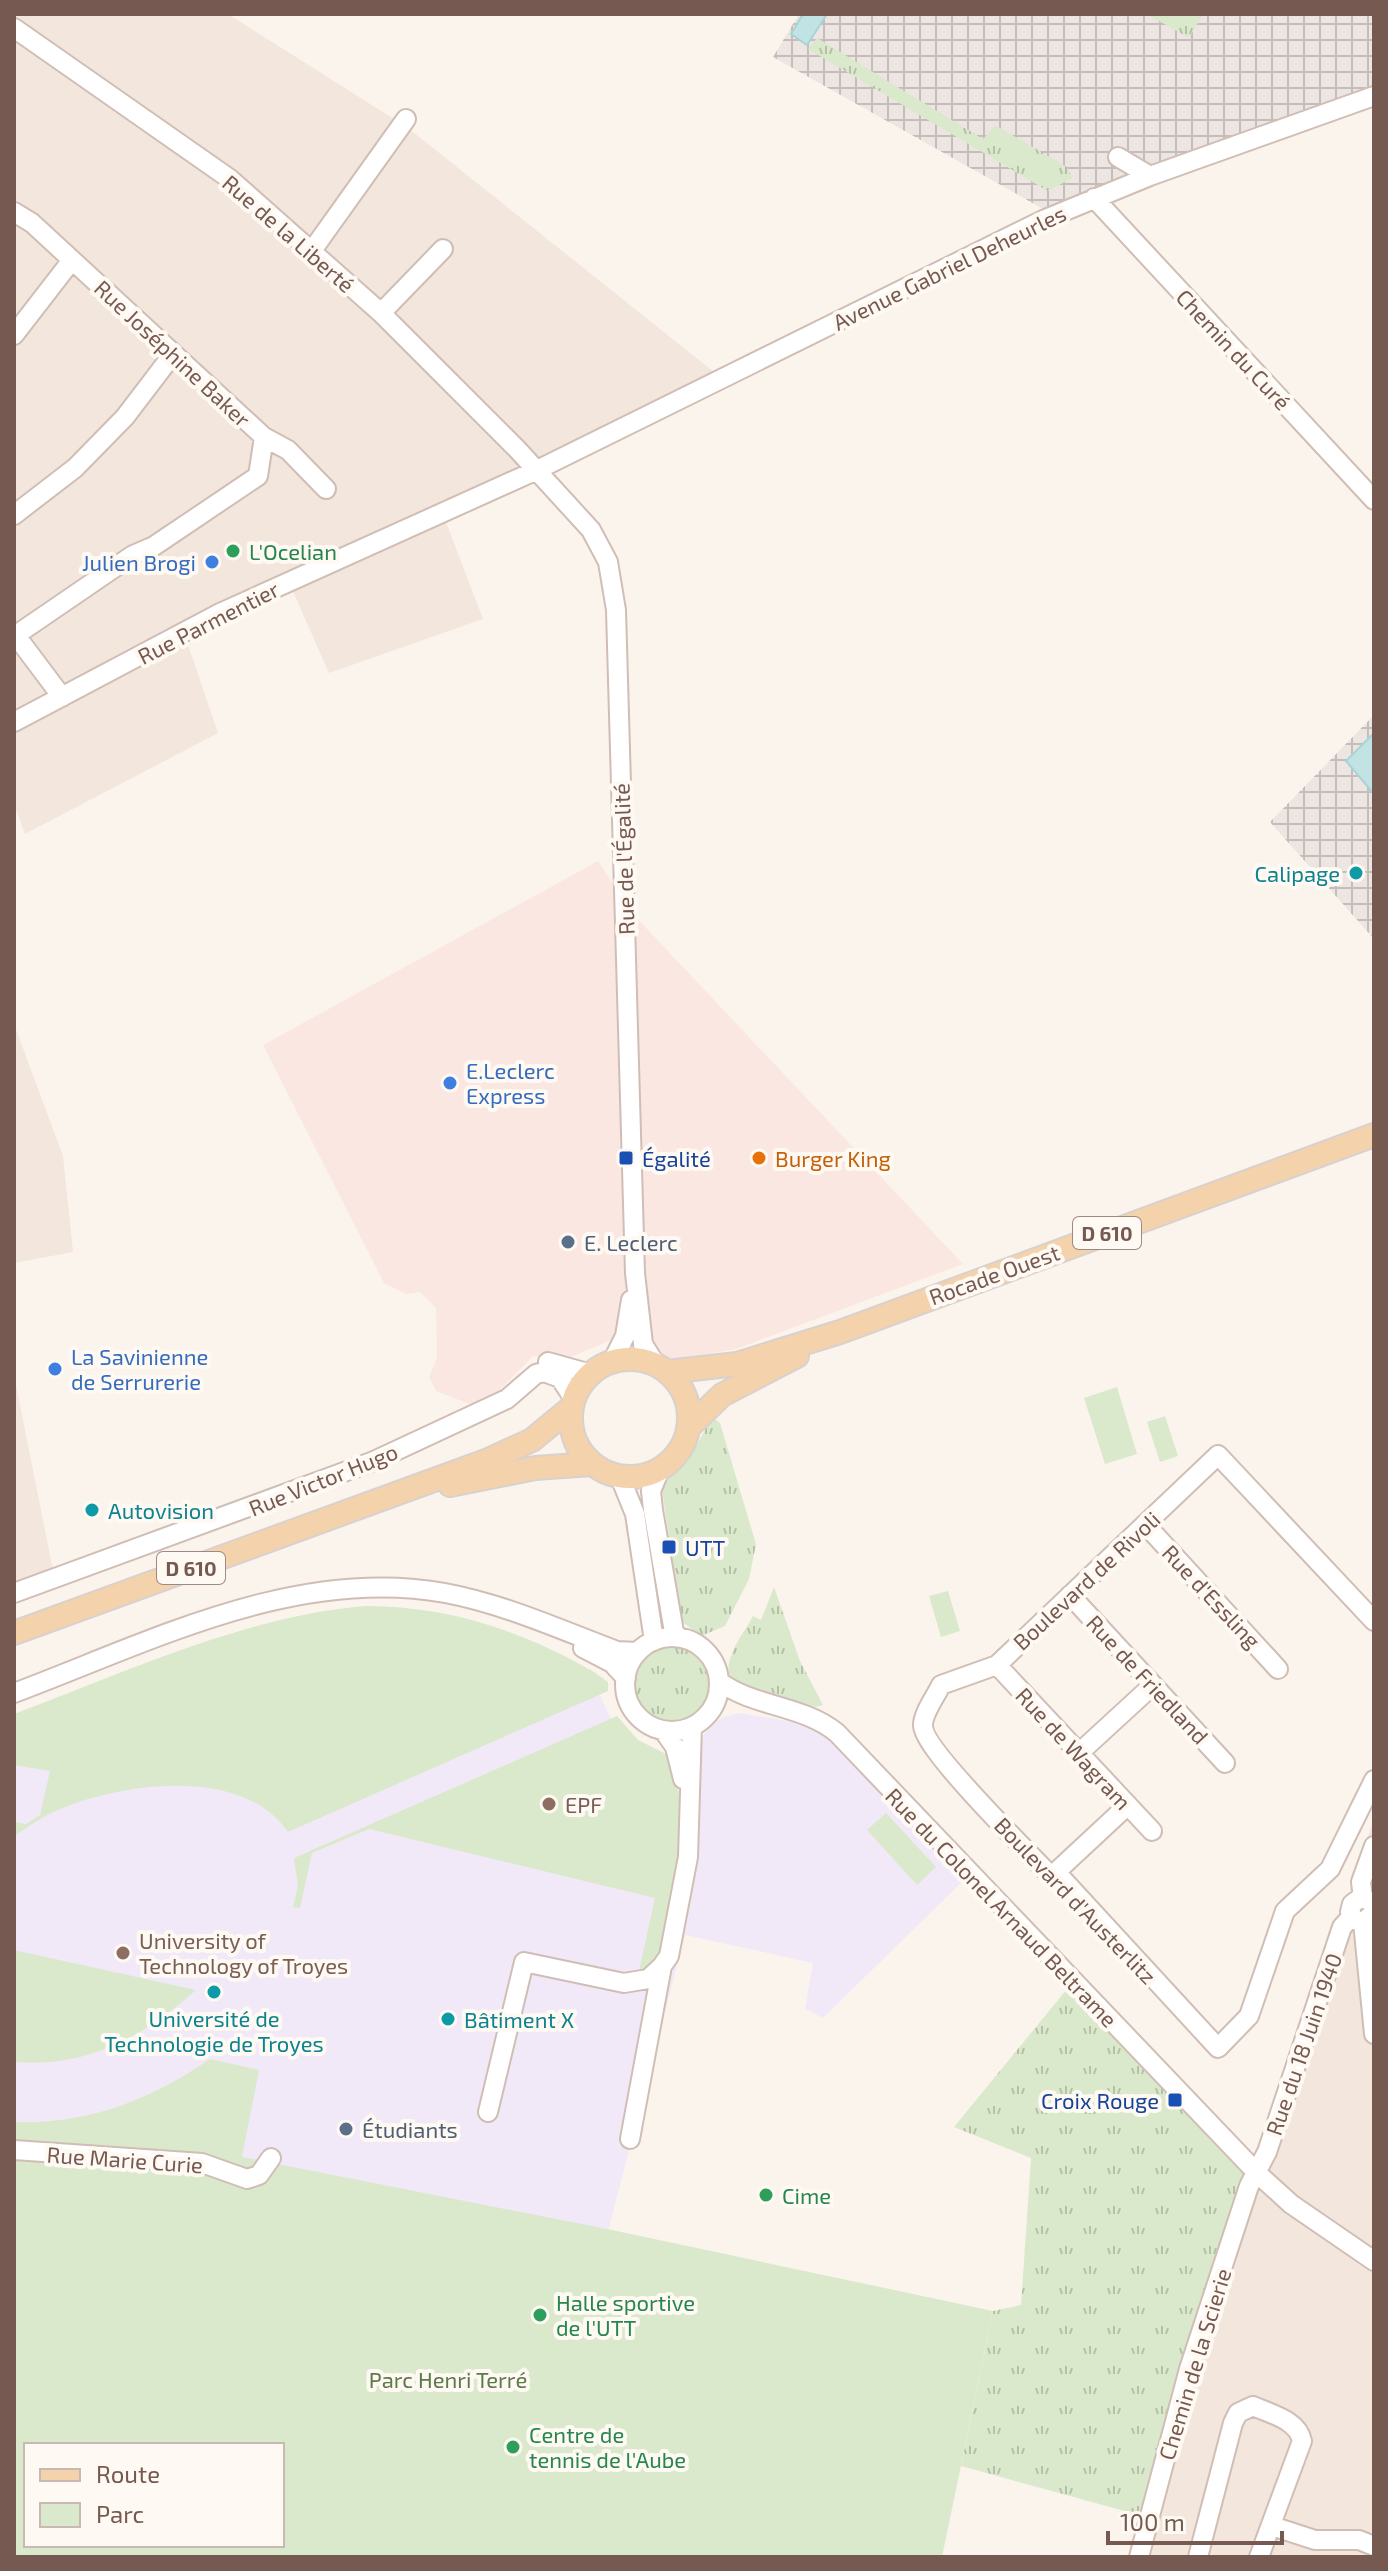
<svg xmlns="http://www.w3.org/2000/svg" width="1388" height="2571" font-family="'Exo 2',sans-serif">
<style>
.residential{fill:#f3e6dc}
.commercial{fill:#fae7e2}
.industrial{fill:url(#industrial-grid)}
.education{fill:#f1e9f8}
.grass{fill:url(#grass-tufts)}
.park{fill:#dae9cb;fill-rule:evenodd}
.water{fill:#c2e3e4;stroke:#a9d3d5;stroke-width:2}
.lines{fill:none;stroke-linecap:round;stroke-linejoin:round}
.minor-casing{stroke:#d0beb5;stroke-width:22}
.major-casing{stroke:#d9d1ce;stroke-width:26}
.minor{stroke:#fff;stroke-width:18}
.major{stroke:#f4d2ac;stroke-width:22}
.leisure-dot{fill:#2e9e5b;stroke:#fef9f3;stroke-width:3}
.shop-dot{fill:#3f7fe0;stroke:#fef9f3;stroke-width:3}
.culture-dot{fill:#0f9aa8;stroke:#fef9f3;stroke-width:3}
.transit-dot{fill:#1a4fb4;stroke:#fef9f3;stroke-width:3}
.food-dot{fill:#e8710a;stroke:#fef9f3;stroke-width:3}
.service-dot{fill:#5c6f8a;stroke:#fef9f3;stroke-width:3}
.education-dot{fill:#8d6e63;stroke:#fef9f3;stroke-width:3}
.labels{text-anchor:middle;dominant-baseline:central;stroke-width:8;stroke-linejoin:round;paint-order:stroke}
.shield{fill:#fef9f3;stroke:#9f8a82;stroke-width:2}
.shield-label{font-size:20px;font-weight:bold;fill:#765a51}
.street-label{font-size:22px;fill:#765a51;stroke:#fef9f3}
.leisure-label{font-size:22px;fill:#27864d;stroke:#fef9f3;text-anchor:start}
.shop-label{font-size:22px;fill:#366cbe;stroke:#fef9f3;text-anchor:start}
.culture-label{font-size:22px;fill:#0d838f;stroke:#fef9f3;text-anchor:start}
.transit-label{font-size:22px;fill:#164399;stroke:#fef9f3;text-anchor:start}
.food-label{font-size:22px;fill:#c56008;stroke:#fef9f3;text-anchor:start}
.service-label{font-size:22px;fill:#4e5e75;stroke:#fef9f3;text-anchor:start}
.education-label{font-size:22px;fill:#785e54;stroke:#fef9f3;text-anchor:start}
.park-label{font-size:22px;fill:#5d7a49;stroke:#fef9f3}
</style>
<defs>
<pattern id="industrial-grid" width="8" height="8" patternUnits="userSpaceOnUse" patternTransform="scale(2)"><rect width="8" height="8" fill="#ece5e1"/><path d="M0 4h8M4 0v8" fill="none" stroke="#c4bdb9"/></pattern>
<pattern id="grass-tufts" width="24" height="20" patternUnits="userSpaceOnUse" patternTransform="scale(2)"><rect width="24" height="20" fill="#dae9cb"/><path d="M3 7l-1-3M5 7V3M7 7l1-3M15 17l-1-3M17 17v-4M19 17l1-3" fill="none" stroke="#b5c0a7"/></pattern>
</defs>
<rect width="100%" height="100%" fill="#fbf4ed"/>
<!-- residential -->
<path class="residential" d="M14 14H228L408 128 729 384 444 517 483 619 329 673 291 587 187 642 218 733 25 834 14 804Z
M14 1024 63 1156 73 1252 14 1263Z
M14 1375 53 1570 14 1584Z
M1374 1819V2557H1142L1261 2152Z"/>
<!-- commercial -->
<path class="commercial" d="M598 861 633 914 963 1264 736 1349 675 1360 609 1341 566 1359 533 1356 496 1394 469 1404 436 1391 429 1377 437 1357 436 1308 420 1292 406 1294 384 1283 263 1045Z"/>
<!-- industrial -->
<path class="industrial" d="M799 14H1374V86L1210 145 1045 210 773 57Z
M1374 715V939L1270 822Z"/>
<!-- education -->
<path class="education" d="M594 1682 617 1732 651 1756 700 1753 704 1734 721 1718 739 1713 790 1721 825 1734 963 1881 823 2018 805 2009 813 1963 685 1935 606 2239 14 2162V1722Z"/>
<!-- grass -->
<path class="grass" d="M1147 14H1203L1189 38Z
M817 38 983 139 995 126 1000 128 1067 167 1072 178 1048 191 808 49Z
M712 1417 720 1423 756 1544 749 1579 725 1626 701 1636 681 1621 662 1490 664 1482 694 1450Z
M774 1587 800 1661 823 1705 816 1707 731 1680C721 1660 743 1635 753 1616L761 1620Z
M634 1684a39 39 0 1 1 78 0a39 39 0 1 1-78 0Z
M1067 1989 1246 2171 1139 2515 961 2466 993 2311 1021 2305 1031 2158 954 2127Z"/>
<!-- park -->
<path class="park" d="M1117 1387 1137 1454 1105 1464 1084 1398Z
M1165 1416 1178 1456 1160 1462 1147 1422Z
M948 1591 960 1631 941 1637 929 1596Z
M366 1606C449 1606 522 1631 594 1672L608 1682V1691L288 1832C242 1764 115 1783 51 1813 38 1819 26 1829 14 1836V1822L26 1824 40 1815 50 1771 14 1765V1714C124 1673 248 1615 366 1606Z
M617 1716 638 1740 668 1755 679 1795 680 1845 661 1952 656 1960 639 1971 655 1898 369 1829 312 1853 300 1908 293 1907 298 1886 294 1858Z
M886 1813 936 1867 917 1885 867 1830Z
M14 1950 196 1990C143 2037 87 2068 14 2062Z
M210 2059 259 2070 242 2157 612 2230 993 2311 942 2557H14V2122C86 2125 151 2100 210 2059ZM26 2445H282V2545H26Z"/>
<!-- water -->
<path class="water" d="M803 14H827L807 45 791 34Z
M1374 733V794L1346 761Z"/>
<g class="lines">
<!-- minor casing -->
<g class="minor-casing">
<path id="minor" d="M14 28 230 179 381 313 517 449 591 530 608 562 616 610 635 1273 643 1344 656 1365
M1118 157 1150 176
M1094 198 1374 500
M14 212 32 223 264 437 258 476 154 546 133 555 16 635
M311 252 406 119
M381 313 443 249
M14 335 72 260
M264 437 288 450 326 489
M14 515 75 468 125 417 173 354
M14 633 62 697
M14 722 220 613 537 470 1043 220 1150 176 1374 96
M548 1362 591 1374
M612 1362 625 1336 631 1300
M660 1469 651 1491 653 1510 674 1632 680 1638
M620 1477 635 1514 654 1641
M1145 1524 1278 1669
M14 1593 374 1461 507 1399 536 1374 544 1372 560 1378 574 1399
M1070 1595 1225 1763
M1374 1621 1218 1455 997 1665 941 1685C936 1696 923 1713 923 1725 922 1748 1029 1853 1051 1876L1056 1872 1218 2048 1249 2016 1285 1911 1330 1869 1374 1780
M625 1684a47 47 0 1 1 94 0a47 47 0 1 1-94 0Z
M583 1648 612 1663 626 1678
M997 1665 1152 1831
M720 1682C754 1707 803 1705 837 1733L1258 2174 1291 2204 1374 2261
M14 1693C150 1642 296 1566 445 1593 504 1604 561 1630 617 1651L638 1652
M663 1730 675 1747 683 1779
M1079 1753 1153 1685
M1056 1872 1128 1805
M1363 1898 1361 1882 1374 1846
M1374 1907 1370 1901 1360 1898 1352 1904 1350 1912 1354 1919 1363 1922 1374 1913
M1363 1922 1374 2034
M488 2112 524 1962 624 1983 648 1979 662 1966 669 1956 688 1857 692 1727
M630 2139 662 1966
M14 2150 202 2163 247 2179 259 2175 271 2158
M1272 2526 1315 2540H1359L1374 2546
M1139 2557 1189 2369 1249 2186 1267 2152 1342 1927 1352 1916
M1198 2557 1233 2423 1238 2413 1253 2406C1271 2414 1298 2420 1302 2441L1259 2557"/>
</g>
<!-- major casing -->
<g class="major-casing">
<path id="major" d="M571 1418a59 59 0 1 1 118 0a59 59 0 1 1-118 0Z
M667 1372 737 1364 840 1332 1374 1135
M688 1428 722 1395 797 1356
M450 1485 535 1468 592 1464
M14 1633 486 1461 532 1440 572 1407"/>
</g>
<!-- minor -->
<use href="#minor" class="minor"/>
<!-- major -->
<use href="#major" class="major"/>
</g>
<!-- markers -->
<g class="leisure-dot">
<circle cx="233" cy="551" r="8"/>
<circle cx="766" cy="2195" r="8"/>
<circle cx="540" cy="2315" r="8"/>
<circle cx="513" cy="2447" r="8"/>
</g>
<g class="shop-dot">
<circle cx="212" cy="562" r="8"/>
<circle cx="450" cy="1083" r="8"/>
<circle cx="55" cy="1369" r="8"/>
</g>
<g class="culture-dot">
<circle cx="1356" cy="873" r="8"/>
<circle cx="92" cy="1510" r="8"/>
<circle cx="214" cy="1992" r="8"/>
<circle cx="448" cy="2019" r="8"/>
</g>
<g class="transit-dot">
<rect x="618" y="1150" width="16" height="16" rx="4"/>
<rect x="661" y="1539" width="16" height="16" rx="4"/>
<rect x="1167" y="2092" width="16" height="16" rx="4"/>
</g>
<circle class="food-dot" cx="759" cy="1158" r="8"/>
<g class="service-dot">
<circle cx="568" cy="1242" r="8"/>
<circle cx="346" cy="2129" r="8"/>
</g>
<g class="education-dot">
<circle cx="549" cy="1804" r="8"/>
<circle cx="123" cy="1953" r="8"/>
</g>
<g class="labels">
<!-- shield labels -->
<g class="shield">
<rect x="1073" y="1217" width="68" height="32" rx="6"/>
<rect x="157" y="1552" width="68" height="32" rx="6"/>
</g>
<g class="shield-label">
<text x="1107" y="1233">D 610</text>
<text x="191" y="1568">D 610</text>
</g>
<!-- street labels -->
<g class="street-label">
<text transform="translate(289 233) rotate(41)">Rue de la Liberté</text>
<text transform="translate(949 267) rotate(-26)">Avenue Gabriel Deheurles</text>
<text transform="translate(1234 349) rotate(47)">Chemin du Curé</text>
<text transform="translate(173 353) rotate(43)">Rue Joséphine Baker</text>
<text transform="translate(208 622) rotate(-27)">Rue Parmentier</text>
<text transform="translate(623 859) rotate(-92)">Rue de l'Égalité</text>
<text transform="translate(994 1274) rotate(-20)">Rocade Ouest</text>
<text transform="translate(323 1479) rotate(-22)">Rue Victor Hugo</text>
<text transform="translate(1086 1580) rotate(-43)">Boulevard de Rivoli</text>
<text transform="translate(1212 1596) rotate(47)">Rue d'Essling</text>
<text transform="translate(1148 1679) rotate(47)">Rue de Friedland</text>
<text transform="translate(1074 1748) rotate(47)">Rue de Wagram</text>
<text transform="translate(1076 1900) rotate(46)">Boulevard d'Austerlitz</text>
<text transform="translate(1002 1907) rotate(46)">Rue du Colonel Arnaud Beltrame</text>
<text transform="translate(1303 2044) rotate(-71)">Rue du 18 Juin 1940</text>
<text transform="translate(125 2159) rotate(4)">Rue Marie Curie</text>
<text transform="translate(1194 2364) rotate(-73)">Chemin de la Scierie</text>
</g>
<!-- leisure labels -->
<g class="leisure-label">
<text x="249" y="551">L'Ocelian</text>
<text x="782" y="2195">Cime</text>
<text x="556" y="2302">Halle sportive<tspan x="556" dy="25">de l'UTT</tspan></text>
<text x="529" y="2434">Centre de<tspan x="529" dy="25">tennis de l'Aube</tspan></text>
</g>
<!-- shop labels -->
<g class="shop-label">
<text x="196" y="562" text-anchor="end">Julien Brogi</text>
<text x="466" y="1070">E.Leclerc<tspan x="466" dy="25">Express</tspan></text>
<text x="71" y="1356">La Savinienne<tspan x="71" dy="25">de Serrurerie</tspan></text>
</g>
<!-- culture labels -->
<g class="culture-label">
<text x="1340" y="873" text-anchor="end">Calipage</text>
<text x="108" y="1510">Autovision</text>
<text x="214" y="2018" text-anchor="middle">Université de<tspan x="214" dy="25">Technologie de Troyes</tspan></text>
<text x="464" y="2019">Bâtiment X</text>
</g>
<!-- transit labels -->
<g class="transit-label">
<text x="642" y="1158">Égalité</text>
<text x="685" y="1547">UTT</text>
<text x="1159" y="2100" text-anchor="end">Croix Rouge</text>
</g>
<!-- food labels -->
<g class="food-label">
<text x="775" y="1158">Burger King</text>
</g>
<!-- service labels -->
<g class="service-label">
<text x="584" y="1242">E. Leclerc</text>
<text x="362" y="2129">Étudiants</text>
</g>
<!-- education labels -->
<g class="education-label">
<text x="565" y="1804">EPF</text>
<text x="139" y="1940">University of<tspan x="139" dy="25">Technology of Troyes</tspan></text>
</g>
<!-- park labels -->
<g class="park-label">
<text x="448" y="2379">Parc Henri Terré</text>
</g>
</g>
<!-- border -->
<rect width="1388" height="2571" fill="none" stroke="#765a51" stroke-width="32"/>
<!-- legend -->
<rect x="24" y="2443" width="260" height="104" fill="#fef9f3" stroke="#c8b9b2" stroke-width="2"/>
<rect x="40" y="2469" width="40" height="12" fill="#f4d2ac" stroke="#c8b9b2" stroke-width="2"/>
<text x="96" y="2483" font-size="24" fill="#765a51">Route</text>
<rect x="40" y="2503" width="40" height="24" fill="#dae9cb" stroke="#c8b9b2" stroke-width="2"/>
<text x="96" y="2523" font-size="24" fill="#765a51">Parc</text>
<!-- scale -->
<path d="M1108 2531v12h174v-12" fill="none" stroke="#765a51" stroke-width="4"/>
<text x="1120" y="2531" font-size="24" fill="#765a51" stroke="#fef9f3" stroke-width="6" paint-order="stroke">100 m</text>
</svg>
